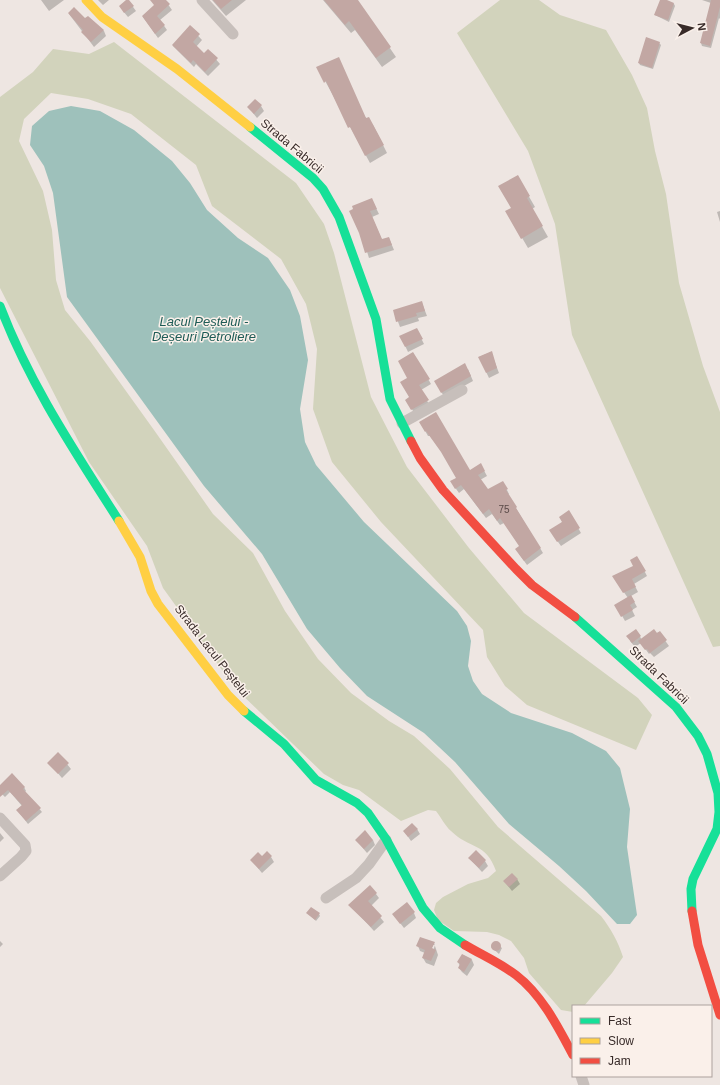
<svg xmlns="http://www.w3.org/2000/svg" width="720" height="1085" font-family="Arial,sans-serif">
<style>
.green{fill:#d2d3bc}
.water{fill:#9ec1bb}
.shadow{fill:#0003;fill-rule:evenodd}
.building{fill:#c2a7a3}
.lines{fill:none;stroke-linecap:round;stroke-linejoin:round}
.street{stroke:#c7bfbb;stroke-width:11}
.fast{stroke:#16e098;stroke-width:9}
.slow{stroke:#ffcf43;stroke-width:9}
.jam{stroke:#f24e42;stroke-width:9}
.labels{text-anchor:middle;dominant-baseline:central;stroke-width:3;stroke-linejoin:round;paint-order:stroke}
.number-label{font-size:10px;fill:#5a4a48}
.street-label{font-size:12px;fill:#382b29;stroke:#faf0ea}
.water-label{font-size:13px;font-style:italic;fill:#1d5b55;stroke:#faf0ea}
</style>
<rect width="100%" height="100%" fill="#eee6e2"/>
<!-- green -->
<path class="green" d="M500 0H539L560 15 606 30 632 75 647 108 655 151 666 194 679 283 703 366 720 412V646L713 647 572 335 555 224 528 151 457 33Z
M114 42 296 183 324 224 334 253 371 397 407 467 469 548 524 613 638 698 652 715 636 750 527 705 505 686 487 657 483 630 381 522 332 462 313 409 317 349 306 304 281 259 212 206 196 165 131 114 88 99 51 93 24 119 19 141 43 191 52 230 56 280 65 310 90 341 154 430 213 514 253 553 285 611 318 659 351 693 389 721 414 736 450 769 498 827 601 916C611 929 618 941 623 957L612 973 584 1006H573V1012L561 1010 529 973 524 958 511 941 499 935 487 932 454 931 438 920 434 910 436 903 443 897 468 884 488 878 496 871C486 842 469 849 451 831 445 826 441 817 436 811L428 810 401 821 359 790 343 785 324 774 235 688 163 588 147 546 89 462 0 288V97L33 72 53 49 89 54Z"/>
<!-- water -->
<path class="water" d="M71 106 100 111 134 130 172 161 190 183 207 210 238 238 268 258 290 290 300 316 308 360 300 409 305 442 316 465 364 522 457 611 467 626 471 641 468 666 473 681 482 694 511 713 572 733 606 751 620 768 630 809 627 847 637 915 630 924H617L586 891 559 866 509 824 455 762 424 733 367 696 340 668 307 629 262 554 204 486 67 297 53 193 44 166 30 145 32 126 49 111Z"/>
<!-- shadow -->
<path class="shadow" d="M41 0H64L49 11Z
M98 0H109L103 5Z
M128 0 136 11 128 17 123 11Z
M155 0H165L172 10 160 20 167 30 158 38 143 17 155 6Z
M212 0H246L226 16Z
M323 0H357L396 57 382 67 355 30 351 33Z
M661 0 674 4 675 6 669 22 655 15Z
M702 0H720V19L719 18 711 48 702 46 701 43 711 3Z
M69 14 85 19 88 17 104 31 106 36 94 47Z
M190 27 202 40 196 47 204 54 208 50 220 64 208 76 196 64 194 67 173 46Z
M659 43 661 45 653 69 640 65 639 63Z
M318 68 373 125 387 153 370 163Z
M261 106 264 111 257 118 249 108Z
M517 176 535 207 532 209 548 237 528 248 507 212 513 208Z
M374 204 379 214 372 217 382 240 389 238 394 250 369 258 354 210Z
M720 211V222L717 212Z
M422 303 427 316 418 318 419 321 400 327 394 311Z
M419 334 424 344 408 352 401 337Z
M491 352 499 373 489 378 479 357Z
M413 353 431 384 421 390 430 406 415 414 406 400 411 397 409 378Z
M468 369 473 381 444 397 436 381Z
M420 422 469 471 481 465 487 476 480 480 487 491 503 482 509 494 508 495 543 553 527 565 519 554 520 546 504 523 500 525 492 514 486 518 464 489 459 493 454 486 457 478 445 456 430 436H428Z
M569 512 581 533 561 546 553 535Z
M637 557 647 576 634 584 638 592 631 596 637 607 632 610 635 616 625 621 616 605 628 598 616 581 634 566Z
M636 630 642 640 659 632 669 646 654 657 650 653 649 654 641 643 635 647 630 641Z
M58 753 71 769 62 778 49 763Z
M0 786 24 787 26 791 25 792 42 812 28 824 17 810 22 806 10 792 5 797 0 792Z
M417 829 420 834 411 841 404 831Z
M0 833 4 838 0 842Z
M356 840H373L375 845 367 853Z
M271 857 274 862 262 873 251 860Z
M469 858 485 861 488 866 482 872Z
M517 879 520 884 512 891 504 881Z
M370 886 379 898 371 906 384 922 374 931 350 905Z
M308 913 319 914 320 916 316 921Z
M414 913 416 918 404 928 393 914Z
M0 941 3 944 0 947Z
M494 942 502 948 499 954 491 947Z
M434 943 438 955 434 966 426 963 423 958 425 953 420 951 418 946ZM433 945H435L432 954 430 953Z
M463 955 472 960 474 965 467 976 462 972 459 968 460 966 458 962Z"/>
<!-- building -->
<path class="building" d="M126 0H129L134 6 124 13 119 6Z
M150 0H166L170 4 157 16 165 25 155 34 142 16 154 5Z
M213 0H232L221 9Z
M324 0H358L391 47 376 58 349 21 345 25Z
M660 0H667L674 3 668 20 654 15Z
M711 0H720V7L710 46 700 43Z
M74 7 85 18 88 16 104 30 91 42 81 32 83 30 68 13Z
M190 25 200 34 193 42 204 53 208 49 218 58 205 72 193 60 191 63 172 45Z
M646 37 660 42 652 68 638 63Z
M339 57 366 118 369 117 384 145 365 156 350 127 348 128 326 81 324 83 316 67Z
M255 99 262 105 254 114 247 107Z
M518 175 530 196 527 198 543 226 521 239 505 211 511 208 498 186Z
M372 198 377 209 370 211 382 239 389 237 392 245 365 253 359 233 349 211 353 209 352 206Z
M422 301 425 311 416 313 417 316 396 322 393 310Z
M417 328 423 339 405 347 399 336Z
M492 351 497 368 486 373 478 357Z
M413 352 430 379 419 385 429 400 411 410 405 400 409 397 400 382 407 378 398 361Z
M465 363 471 376 441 393 434 381Z
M436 412 470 470 481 463 485 471 478 475 488 489 503 481 508 489 506 490 517 507 516 508 541 548 524 561 515 549 519 546 500 518 497 521 489 509 483 514 461 485 455 489 450 481 456 478 441 452 426 431 425 432 419 422Z
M569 510 580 528 557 542 549 530 562 522 559 517Z
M637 556 646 571 632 579 636 587 623 593 612 576 633 566 630 560Z
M631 595 635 602 630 605 633 610 621 617 614 605Z
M636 629 641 636 632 643 626 636Z
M654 629 657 633 660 631 667 640 650 653 647 649 645 650 638 641Z
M58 752 69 763 58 774 47 763Z
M12 773 25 787 23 789 41 808 26 821 16 810 22 805 8 790 0 797V785Z
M412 823 418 829 408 837 403 831Z
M365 830 373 840 364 849 355 840Z
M476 850 486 860 479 868 468 858Z
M267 851 272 856 259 869 250 860 258 852 262 856Z
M512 873 518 879 509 887 503 881Z
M370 885 377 893 368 901 382 916 371 927 348 905Z
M407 902 415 912 400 924 392 914Z
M311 907 320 913 315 920 306 913Z
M420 937 435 942 432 948 436 950 431 961 422 958 425 950 416 946Z
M491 946a5 5 0 1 1 10 0a5 5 0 1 1-10 0Z
M462 954 472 959 464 972 458 968 460 964 457 962Z"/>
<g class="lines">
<!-- street -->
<path class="street" d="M202 0 233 34
M402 423 462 390
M0 818 25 845 26 851 21 857 0 876
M326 898 356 878 369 864 386 840
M581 1076 584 1085"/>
<!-- fast -->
<path class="fast" d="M250 127 313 178 323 189 339 217 376 319 390 399 411 441
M0 306C30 385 74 450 119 521
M575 617 676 707 698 736 707 754 718 793 719 812 717 829 693 879 691 889 692 911
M244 711 284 744 316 780 357 803 368 813 386 839 423 908 440 928 465 945"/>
<!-- slow -->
<path class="slow" d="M86 0 102 17 177 69 250 127
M119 521 140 557 151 591 158 604 228 695 244 711"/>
<!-- jam -->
<path class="jam" d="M411 441 420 458 443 490 516 569 532 585 575 617
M692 911 698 945 720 1015
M465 945C482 955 500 963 516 975 542 995 558 1027 573 1055"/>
</g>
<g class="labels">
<!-- number labels -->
<g class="number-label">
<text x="504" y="509">75</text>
</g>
<!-- street labels -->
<g class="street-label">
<text transform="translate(292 146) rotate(40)">Strada Fabricii</text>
<text transform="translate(212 651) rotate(52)">Strada Lacul Peștelui</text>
<text transform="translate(659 675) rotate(44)">Strada Fabricii</text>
</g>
<!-- water labels -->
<g class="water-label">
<text x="204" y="321">Lacul Peștelui -<tspan x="204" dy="15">Deșeuri Petroliere</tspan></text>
</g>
</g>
<!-- legend -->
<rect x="572" y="1005" width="140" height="72" fill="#faf0ea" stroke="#aca19d"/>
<rect x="580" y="1018" width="20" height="6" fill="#16e098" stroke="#aca19d"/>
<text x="608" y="1025" font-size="12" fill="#382b29">Fast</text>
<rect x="580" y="1038" width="20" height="6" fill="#ffcf43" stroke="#aca19d"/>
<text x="608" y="1045" font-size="12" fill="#382b29">Slow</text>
<rect x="580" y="1058" width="20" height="6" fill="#f24e42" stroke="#aca19d"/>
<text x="608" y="1065" font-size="12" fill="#382b29">Jam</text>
<!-- north arrow -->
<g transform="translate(692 28) rotate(83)" stroke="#faf0ea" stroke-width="3" paint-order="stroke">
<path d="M0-3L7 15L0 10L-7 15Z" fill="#382b29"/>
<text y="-6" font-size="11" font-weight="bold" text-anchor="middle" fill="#382b29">N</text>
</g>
</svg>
